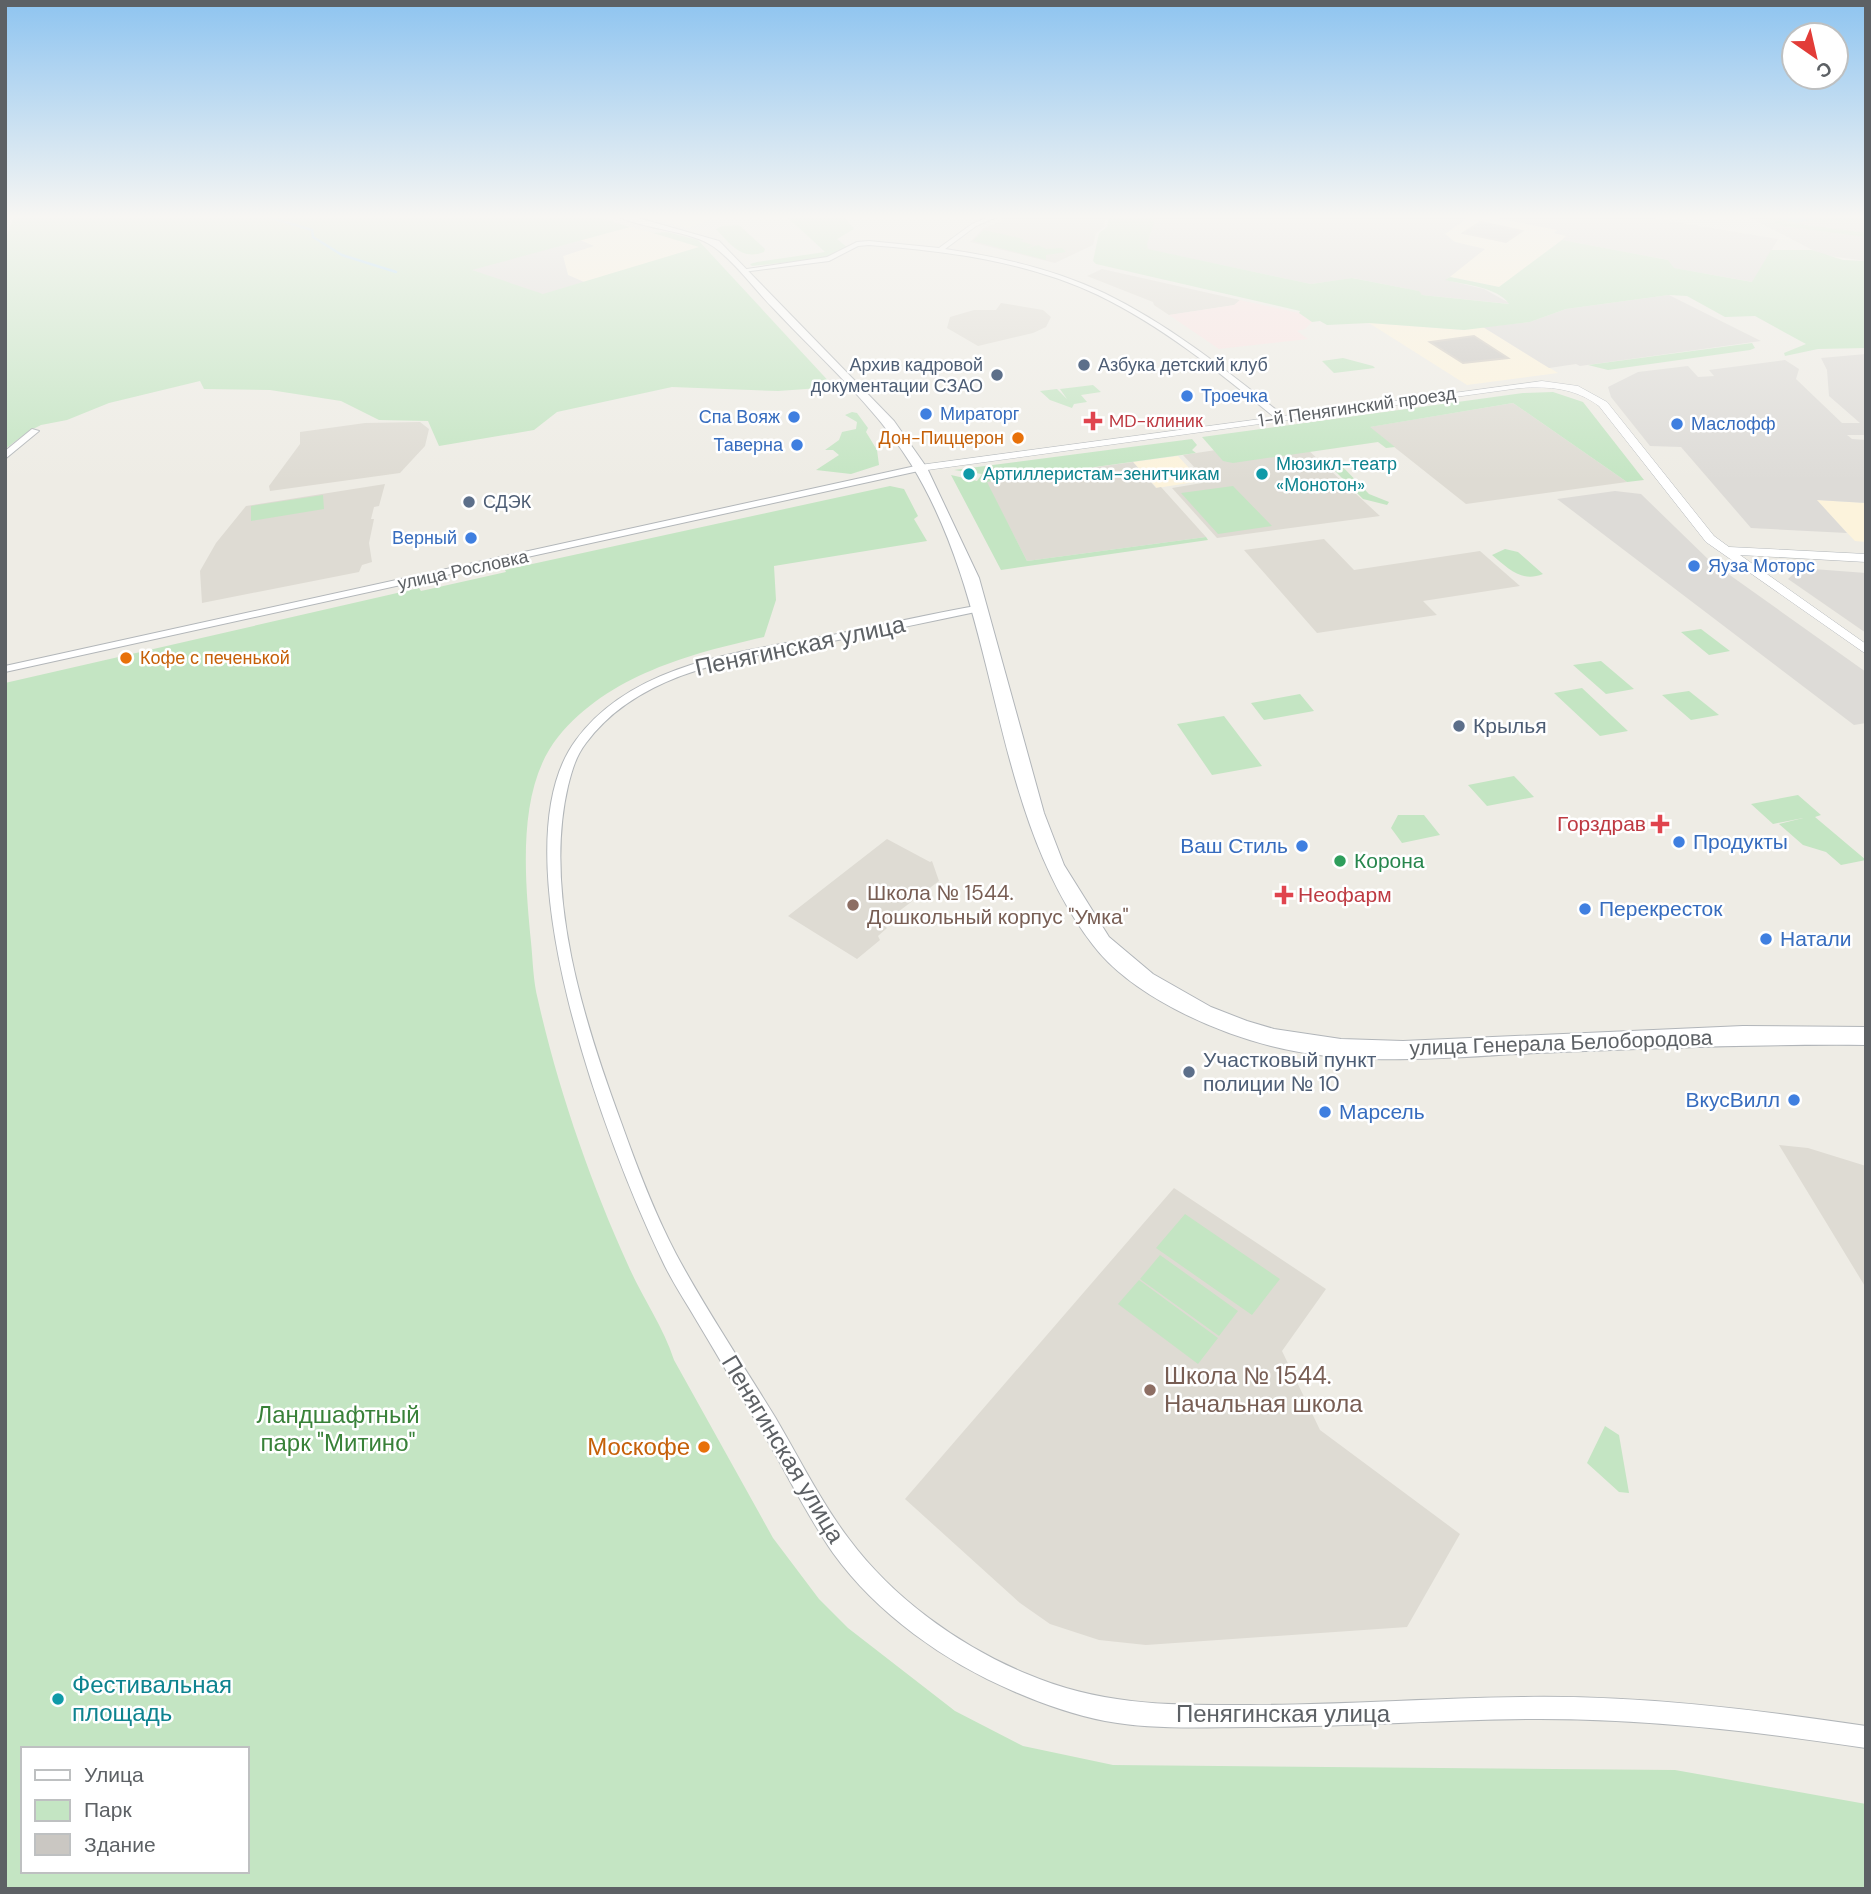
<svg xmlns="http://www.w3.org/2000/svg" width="1871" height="1894" font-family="'DM Sans',sans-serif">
  <rect width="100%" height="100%" fill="#eeece5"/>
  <path fill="#fcf3dc" d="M641,216h62l4,5 -19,7z
    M1470,216h29l-2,2 61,12 9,6 -68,51 -52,-11 37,-27 -29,-7 -10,-8z
    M630,227l67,17 3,3 -116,35 -16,-7 -5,-19 30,-10 -13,-6z
    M1369,323l95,7 19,-3 75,46 -91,12z
    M1178,456l23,25 -44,7 -24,-26z
    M1816,500l50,3v39l-11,-1z"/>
  <path fill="#dddbd7" d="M1142,216h328l-25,18 10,8 30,7 -39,31 38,9 27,15 -89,-9 -4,-4 -65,-13 -42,6 -179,-38z
    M1499,216l152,2 127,21 -25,43 -80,-14 -5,-8 -106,-20 4,-4 -12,-3 3,-3 -60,-12z
    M1747,216h119v45l-44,-6z
    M580,240l14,6 -31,10 5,19 16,7 -41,13 -73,-25z
    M1669,295l92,46 -181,25 -4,-2 -27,4 -66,-41 47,-5 36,-13z
    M1866,354v81h-19l5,4 14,1v63l-49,-3 30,33 -96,-5 -70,-81 -31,-1 -39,-49 -3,-10 30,-15 50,-6 10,11 16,-1 -5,-6 76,-10 14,9 -3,10 46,44h18l-31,-27 -2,-26 -6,-12z
    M1615,491l26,3 69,67 156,111v51l-12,2 -297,-226z
    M1800,568l66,5v60l-78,-54z"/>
  <path fill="#dedbd3" d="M1006,216h100l-2,11 -8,6 -3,12 -38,18 -85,-21 14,-14 20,-8 -4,-2z
    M1102,269l138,31 -5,5 -66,10 -15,-10 -1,-3 -66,-26z
    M1001,303l42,7 8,7 -5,10 -13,6 -55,13 -31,-18 3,-11 24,-7h22z
    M1513,403l114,79 -161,22 -97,-77z
    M420,422l9,7 -4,17 -25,27 -130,18 -1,-5 31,-42v-12l65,-9z
    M1295,438l85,78 -163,22 -45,-50 36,-6 -25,-27z
    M1133,462l23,26 5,-1 45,50 -179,24 -41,-79z
    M385,484l-6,22 -5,1 -3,12h3l-5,24 3,19 -10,3 -3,7 -157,31 -2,-32 16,-28 30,-37z
    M1324,539l30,31 126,-19 40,35 -97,15 14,14 -120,18 -73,-83z
    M887,839l43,23 2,-1 7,20 -57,43 5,4 -9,8 2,4 -23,19 -69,-43z
    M1779,1145l29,3 58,18v122z
    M1174,1188l152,101 -44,62 38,79 140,104 -53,93 -261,18 -47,-5 -49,-16 -30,-21 -115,-104z"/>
  <path fill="#fae3e2" d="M1240,300l59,13 13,9 -7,7 -8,2 11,8 -89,10 -50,-34 65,-10z"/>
  <path fill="#c4e5c3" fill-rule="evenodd" d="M14,216h581l35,11 -158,43 71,24 156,-47 -46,-14 14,-1 31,8 136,147 -56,4 -106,-4 -115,25 -23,18 -95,16 -11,-25 -49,-1 -38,-19 -71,-11 -66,-1 -4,-8 -91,22 -42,17 -26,5 -12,6 -24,18v-208z
    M786,216h57l11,13 -17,10 10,8 -22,11 -73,8 -2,-2 7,-2 68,-10z
    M1109,216h47l-9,28 1,5 163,35 41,-6 67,13 3,4 87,9c-11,-17 -44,-19 -64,-24l5,-3 49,10 63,-47 106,20 6,8 78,14 19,-32h41l31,10 23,1v87l-48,1 -33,7 -1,-3 22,-9 -51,-28 -30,1 -38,-21 -18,-1 -103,14 -36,13 -66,8 -95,-7 -42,2 -7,-4 -8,1 -13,-9 1,-2 -204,-47 -3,-3 6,-28 8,-6z
    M1757,216h109v5l-84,1 78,10 6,1v4l-83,-11 -9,-4 5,-1z
    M739,225l26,24 -1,3c-22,9 -34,-8 -48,-23l6,-3z
    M984,230l40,9 -4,2 13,4 -8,4 13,-4 8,4 16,-1 4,4 -20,3v5l-73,-19z
    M1752,343l3,5 -5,2 -142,20 -20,-5z
    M1343,358l30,8 2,2 -41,5 -12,-12z
    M1093,385l8,7 -20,3 6,7 -13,2 -2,4 -22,-8 -10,-9 17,-2 10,10 -7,-10z
    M1553,392l30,10 61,78 -17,2 -114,-79 -143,24 25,20 -9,1 -8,-6 -145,21 -10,-2 -21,-24 321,-44z
    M852,412l5,1 11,15 -2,4 11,18 2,15 -28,9 -35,-4 23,-15 -6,-5h-8l14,-10 3,-8 14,-3 1,-7 -12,-7z
    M1192,439l5,6 -5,5 4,3 -209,29 40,79 179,-24 2,3 -207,30 -50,-95 26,6 5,-7 -28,-4z
    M1337,461l32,33 20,8 -2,3 -24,-6 -36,-36z
    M890,486l14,3 14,27 -4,3 13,22 -153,25 2,34 -12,37c-75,17 -155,38 -206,100 -42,52 -33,143 -27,205 2,19 2,39 7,58 20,89 52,181 90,265 14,32 35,61 46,95l99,178 46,61 29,29 107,83 68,35 90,19 562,5 191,34v85h-1861v-1206l414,-95 2,3 85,-19 -1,-2zM23,1749h224v122h-224z
    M1233,486l39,40 -54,8 -37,-41z
    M323,495l1,14 -73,12v-15z
    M1505,549l13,3 25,22c-22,9 -35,-6 -51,-19z
    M1701,629l29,22 -21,4 -28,-23z
    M1601,661l33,28 -28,5 -33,-29z
    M1582,688l46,43 -28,5 -46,-43z
    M1689,691l30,24 -28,5 -29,-25z
    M1300,694l14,17 -50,9 -13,-17z
    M1224,716l38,50 -50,9 -35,-51z
    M1514,776l20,21 -47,9 -19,-21z
    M1798,795l23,20 -6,2 51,43 -25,5 -15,-13 -23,-7 -24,-21 24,-6 -30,6 -22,-20z
    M1398,815h26l16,20 -38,8 -11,-15z
    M1185,1214l95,65 -28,36 -96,-67z
    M1160,1255l78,56 -19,25 -79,-57z
    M1139,1280l79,58 -20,26 -80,-60z
    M1605,1426l14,9 10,58 -10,-1 -32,-29z"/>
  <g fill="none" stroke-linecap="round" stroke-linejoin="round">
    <path stroke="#a8dcfb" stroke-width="2.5" d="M265,216l47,14 1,7 29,18 54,17"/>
    <path fill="#a8dcfb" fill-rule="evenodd" d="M1772,216h55l-30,7z"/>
  </g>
  <path fill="#cac7c2" stroke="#d3cdc4" stroke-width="2" d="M1480,222l24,5 18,4 -16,11 -43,-9z
    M1474,336l34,22 -45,5 -33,-21z"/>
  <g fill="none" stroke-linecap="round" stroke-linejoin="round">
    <defs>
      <path id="minor" d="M991,216h8l-23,10 -31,23c55,8 109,20 159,44 66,32 123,78 180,123v4h-6c-57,-46 -114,-93 -180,-125 -72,-34 -151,-44 -229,-50l-11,1 -29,15 -86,11 -3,-2 87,-13 30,-15 12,-1 70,7 33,-24z
        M32,429l7,2 -34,28v-8z
        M920,465l4,3 -1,2 -918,202v-6z
        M981,605l4,1v4c-51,11 -101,21 -152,31 -86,17 -190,26 -247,102 -10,13 -14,27 -18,43 -25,107 16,236 53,336 16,45 33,90 55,132 30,56 66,109 99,163 23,39 47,87 74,122 44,59 110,107 178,135 75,32 142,31 222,31 91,0 182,-7 273,-8 115,-2 230,12 344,29v22c-112,-17 -225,-30 -338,-29 -92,1 -185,8 -278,8 -48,0 -97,3 -145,-6 -31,-6 -62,-17 -92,-30 -68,-29 -136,-77 -180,-138 -25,-36 -45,-77 -67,-115 -23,-38 -45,-77 -68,-115 -12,-21 -26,-41 -36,-63 -54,-112 -168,-410 -86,-520 57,-77 164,-88 251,-104 51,-10 102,-22 154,-31z"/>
      <path id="tertiary" d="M1542,381l36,5 29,16 107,134 15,11 137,7v8l-126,-7 126,89v10l-160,-112 -107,-136c-24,-18 -50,-20 -79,-18l-600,83 -5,-3 5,-3z"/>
      <path id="secondary" d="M617,216h14l88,25 175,180 33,47 52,110 65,235 20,52 45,72 44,37 58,33 36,14 27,8 67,10 62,2 340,-15 123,1v18c-110,-1 -219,3 -328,8 -88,4 -180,15 -267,-7 -59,-15 -140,-51 -178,-101 -106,-138 -90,-332 -182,-481 -36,-58 -90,-105 -137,-155 -19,-19 -38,-46 -60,-62 -21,-16 -72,-18 -97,-31z"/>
    </defs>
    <use href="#minor" stroke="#b2b6b9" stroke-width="2"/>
    <use href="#tertiary" stroke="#b2b6b9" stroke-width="1"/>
    <use href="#secondary" stroke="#b1b5b9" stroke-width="2"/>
    <use href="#minor" fill="#fff" fill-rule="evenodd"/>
    <use href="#tertiary" fill="#fff" fill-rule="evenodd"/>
    <use href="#secondary" fill="#fff" fill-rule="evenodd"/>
    <path stroke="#b3b4b5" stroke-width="2.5" stroke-dasharray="1 4.5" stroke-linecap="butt" d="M5,227l4,-11"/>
  </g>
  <linearGradient id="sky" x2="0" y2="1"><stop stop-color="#8ec4f0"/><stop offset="0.45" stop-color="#f7f6f3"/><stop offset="1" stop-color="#f7f6f3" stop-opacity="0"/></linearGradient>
  <rect width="1871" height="481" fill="url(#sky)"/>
  <g fill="#5c6f8a" stroke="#fff" stroke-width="2.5">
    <circle cx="1084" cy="365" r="7"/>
    <circle cx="997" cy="375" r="7"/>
    <circle cx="469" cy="502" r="7"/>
    <circle cx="1459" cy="726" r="7"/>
    <circle cx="1189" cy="1072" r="7"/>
  </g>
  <g fill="#3f7fe0" stroke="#fff" stroke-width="2.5">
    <circle cx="1187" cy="396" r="7"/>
    <circle cx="926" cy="414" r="7"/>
    <circle cx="794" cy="417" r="7"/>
    <circle cx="1677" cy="424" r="7"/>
    <circle cx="797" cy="445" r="7"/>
    <circle cx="471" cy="538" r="7"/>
    <circle cx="1694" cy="566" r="7"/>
    <circle cx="1679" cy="842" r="7"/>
    <circle cx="1302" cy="846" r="7"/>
    <circle cx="1585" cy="909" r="7"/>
    <circle cx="1766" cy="939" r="7"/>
    <circle cx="1794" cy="1100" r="7"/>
    <circle cx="1325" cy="1112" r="7"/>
  </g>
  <g fill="#e0444e" stroke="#fff" stroke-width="2.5">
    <path d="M1089.5 410.5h7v7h7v7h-7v7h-7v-7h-7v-7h7z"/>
    <path d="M1656.5 813.5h7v7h7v7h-7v7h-7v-7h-7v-7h7z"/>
    <path d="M1280.5 884.5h7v7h7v7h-7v7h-7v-7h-7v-7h7z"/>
  </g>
  <g fill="#e8710a" stroke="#fff" stroke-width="2.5">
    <circle cx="1018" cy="438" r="7"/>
    <circle cx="126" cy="658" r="7"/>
    <circle cx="704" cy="1447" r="7"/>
  </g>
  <g fill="#0f9aa8" stroke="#fff" stroke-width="2.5">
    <circle cx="969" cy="474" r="7"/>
    <circle cx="1262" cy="474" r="7"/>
    <circle cx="58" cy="1699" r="7"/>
  </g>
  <circle fill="#2e9e5b" stroke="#fff" stroke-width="2.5" cx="1340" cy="861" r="7"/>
  <g fill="#8d6e63" stroke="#fff" stroke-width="2.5">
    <circle cx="853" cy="905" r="7"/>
    <circle cx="1150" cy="1390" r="7"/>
  </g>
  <g text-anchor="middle" stroke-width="5" stroke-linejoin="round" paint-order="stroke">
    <g font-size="18" fill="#4e5e75" stroke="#fff" text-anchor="start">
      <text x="983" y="371" text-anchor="end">Архив кадровой<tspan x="983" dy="21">документации СЗАО</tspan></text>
      <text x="1098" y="371">Азбука детский клуб</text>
      <text x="483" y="508">СДЭК</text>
    </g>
    <g font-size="18" fill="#366cbe" stroke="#fff" text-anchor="start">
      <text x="1201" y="402">Троечка</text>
      <text x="940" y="420">Мираторг</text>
      <text x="780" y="423" text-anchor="end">Спа Вояж</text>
      <text x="1691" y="430">Маслофф</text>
      <text x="783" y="451" text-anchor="end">Таверна</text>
      <text x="457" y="544" text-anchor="end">Верный</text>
      <text x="1708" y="572">Яуза Моторс</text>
    </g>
    <g font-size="18" fill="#5d6165" stroke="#fff">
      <text transform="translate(1357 407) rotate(-8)" y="6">1-й Пенягинский проезд</text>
      <text transform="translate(463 570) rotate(-12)" y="6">улица Рословка</text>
    </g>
    <g font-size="18" fill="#be3a42" stroke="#fff" text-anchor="start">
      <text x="1109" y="427">MD-клиник</text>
    </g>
    <g font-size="18" fill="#c56008" stroke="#fff" text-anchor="end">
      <text x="1004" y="444">Дон-Пиццерон</text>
      <text x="140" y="664" text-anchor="start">Кофе с печенькой</text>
    </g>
    <g font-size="18" fill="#0d838f" stroke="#fff" text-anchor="start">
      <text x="1276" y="470">Мюзикл-театр<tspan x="1276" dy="21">«Монотон»</tspan></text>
      <text x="983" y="480">Артиллеристам-зенитчикам</text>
    </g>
    <g font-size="21" fill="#4e5e75" stroke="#fff" text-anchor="start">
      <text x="1473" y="733">Крылья</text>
      <text x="1203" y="1067">Участковый пункт<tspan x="1203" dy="24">полиции № 10</tspan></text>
    </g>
    <g font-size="21" fill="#be3a42" stroke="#fff" text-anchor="end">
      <text x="1646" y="831">Горздрав</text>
      <text x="1298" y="902" text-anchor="start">Неофарм</text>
    </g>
    <g font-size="21" fill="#366cbe" stroke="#fff" text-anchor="start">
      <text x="1693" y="849">Продукты</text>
      <text x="1288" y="853" text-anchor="end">Ваш Стиль</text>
      <text x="1599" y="916">Перекресток</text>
      <text x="1780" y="946">Натали</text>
      <text x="1780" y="1107" text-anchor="end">ВкусВилл</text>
      <text x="1339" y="1119">Марсель</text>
    </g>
    <g font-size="21" fill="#27864d" stroke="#fff" text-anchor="start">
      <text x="1354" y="868">Корона</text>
    </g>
    <g font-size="21" fill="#785e54" stroke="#fff" text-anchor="start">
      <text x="867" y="900">Школа № 1544.<tspan x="867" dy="24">Дошкольный корпус "Умка"</tspan></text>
    </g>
    <g font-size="21" fill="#5d6165" stroke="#fff">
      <text transform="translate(1561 1043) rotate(-2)" y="7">улица Генерала Белобородова</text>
    </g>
    <g font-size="24" fill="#5d6165" stroke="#fff">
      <text transform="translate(800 646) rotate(-12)" y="8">Пенягинская улица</text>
      <text transform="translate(783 1449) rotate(59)" y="8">Пенягинская улица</text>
      <text x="1283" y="1722">Пенягинская улица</text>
    </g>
    <g font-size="24" fill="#785e54" stroke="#fff" text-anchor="start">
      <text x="1164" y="1384">Школа № 1544.<tspan x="1164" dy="28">Начальная школа</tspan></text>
    </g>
    <g font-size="24" fill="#388138" stroke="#fff">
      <text x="338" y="1423">Ландшафтный<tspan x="338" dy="28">парк "Митино"</tspan></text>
    </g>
    <g font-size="24" fill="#c56008" stroke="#fff" text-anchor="end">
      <text x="690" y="1455">Москофе</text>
    </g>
    <g font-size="24" fill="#0d838f" stroke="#fff" text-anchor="start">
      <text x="72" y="1693">Фестивальная<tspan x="72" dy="28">площадь</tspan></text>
    </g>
  </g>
  <rect width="1871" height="1894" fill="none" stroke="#5d6165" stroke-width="14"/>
  <rect x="21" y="1747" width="228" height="126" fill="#ffffff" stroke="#bec0c1" stroke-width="2"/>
  <rect x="35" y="1770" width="35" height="10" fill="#ffffff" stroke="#bec0c1" stroke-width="2"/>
  <text x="84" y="1782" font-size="21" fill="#5d6165">Улица</text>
  <rect x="35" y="1800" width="35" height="21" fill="#c4e5c3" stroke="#bec0c1" stroke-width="2"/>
  <text x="84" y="1817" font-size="21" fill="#5d6165">Парк</text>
  <rect x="35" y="1834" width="35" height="21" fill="#cac7c2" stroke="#bec0c1" stroke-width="2"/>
  <text x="84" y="1852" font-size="21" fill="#5d6165">Здание</text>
  <g transform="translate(1815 56) rotate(146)"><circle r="33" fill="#ffffff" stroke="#bec0c1" stroke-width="2"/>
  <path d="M0-5L12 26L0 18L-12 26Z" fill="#e23c38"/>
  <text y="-10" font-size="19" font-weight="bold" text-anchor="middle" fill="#5d6165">С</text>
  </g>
</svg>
